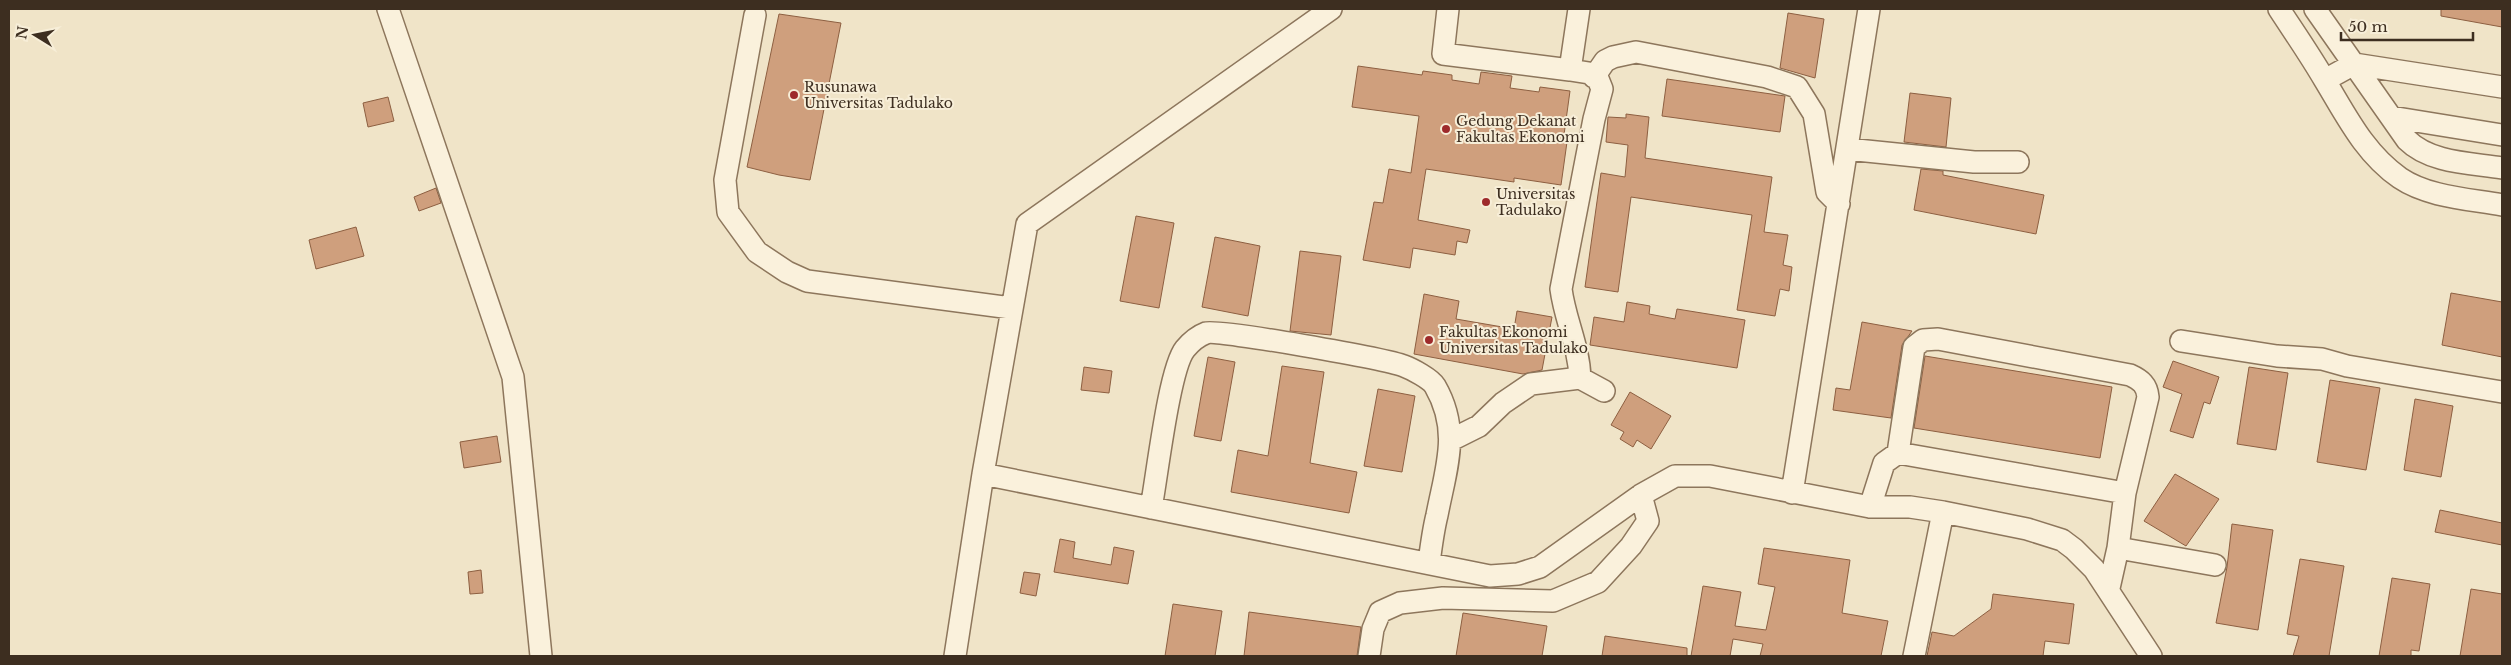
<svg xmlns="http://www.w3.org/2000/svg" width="2511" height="665" font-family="'Libre Baskerville',serif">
  <rect width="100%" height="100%" fill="#f0e4c8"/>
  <path fill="#cf9f7d" stroke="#8d5f41" d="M2441,9h61v18l-61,-11z
    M1788,13l36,6 -9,59 -35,-10z
    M779,14l62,9 -31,157 -31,-5 -32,-8z
    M1358,66l64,9 1,-4 29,4v5l27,4 2,-12 31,4 -2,12 29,4 1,-5 30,4 -7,51h4l-6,43 -47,-7v4l-88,-13 -8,51 52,10 -3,13 -10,-2 -2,14 -42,-7 -3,20 -47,-8 11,-58 9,1 6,-34 22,4 8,-57 -67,-9z
    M1667,79l118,17 -5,36 -118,-16z
    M1910,93l41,5 -5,49 -42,-5z
    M388,97l6,24 -26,6 -5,-24z
    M1626,114l23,3 -4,41 127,19 -8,55 24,3 -5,30 9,2 -3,24 -9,-2 -5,27 -38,-6 15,-95 -121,-18 -13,95 -33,-5 16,-114 24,4 3,-32 -22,-3 2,-25 18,1z
    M1921,169l22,2v4l101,20 -8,39 -122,-24z
    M436,188l5,15 -22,8 -5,-14z
    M1136,216l38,7 -15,85 -39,-7z
    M356,227l8,29 -48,13 -7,-29z
    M1215,237l45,9 -12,70 -46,-9z
    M1300,251l41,5 -10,79 -41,-4z
    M2451,293l51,9v55l-60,-12z
    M1424,294l35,7 -3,18 58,10 3,-18 35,6 -10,53 -19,4 -109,-20z
    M1627,302l23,4 -1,8 26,5 2,-10 68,11 -8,48 -147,-23 4,-28 30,5z
    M1862,322l50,9 -10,14 -11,73 -58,-8 3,-22 14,2z
    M1925,356l187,31 -12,71 -186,-30z
    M1208,357l27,5 -14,79 -27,-5z
    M2173,361l46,16 -9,27 -6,-2 -11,36 -23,-7 12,-37 -19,-7z
    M1282,366l42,6 -14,91 47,9 -8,41 -118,-21 7,-42 30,6z
    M1084,367l28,4 -3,22 -28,-3z
    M2249,367l39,6 -12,77 -39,-6z
    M2330,380l50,8 -14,82 -49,-8z
    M1378,389l37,7 -13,76 -38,-6z
    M1630,392l41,24 -20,33 -14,-9 -4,7 -13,-8 4,-7 -13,-7z
    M2415,399l38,7 -12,71 -37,-7z
    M497,436l4,26 -37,6 -4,-26z
    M2175,474l44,25 -33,47 -42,-25z
    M2440,510l62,13v22l-67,-13z
    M2232,524l41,6 -15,100 -42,-7 11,-56z
    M1060,539l15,3 -2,16 38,7 3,-18 20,4 -6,33 -74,-12z
    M1764,548l86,12 -8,53 46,8 -7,35h-121l3,-12 -30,-5 -3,17h-39l12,-70 38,6 -6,34 31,4 9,-43 -17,-3z
    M2300,559l44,7 -15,90h-36l6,-20 -12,-2z
    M481,570l2,23 -13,1 -2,-22z
    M1024,572l16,2 -4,22 -16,-3z
    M2392,578l38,6 -11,67 -8,-1v6h-32z
    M2471,589l31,5v62h-42z
    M1993,594l81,10 -5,40 -24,-3 -2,15h-116l5,-24 22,4 37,-27z
    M1173,604l49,7 -7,45h-50z
    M1249,612l112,15 -4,29h-113z
    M1463,613l84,13 -5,30h-86z
    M1605,636l82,12v8h-85z"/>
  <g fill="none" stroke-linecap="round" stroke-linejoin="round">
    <defs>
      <path id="minor" d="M388,9l125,368 28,279
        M1448,9l-5,45 127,16 9,-61
        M2279,9c15,23 31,46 45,70 22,36 40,74 76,99 28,19 69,21 102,27
        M2315,9l92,131c23,23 64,23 95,28
        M755,15l-30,165 3,32 29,40 30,20 20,9 204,27
        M1570,70l19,3 9,6 4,10 -8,30 -33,170c4,31 18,57 19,89
        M1594,77l11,-16 8,-4 23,-5 131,25 30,10 17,27 13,78 12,12
        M2325,80l29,-16 148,23
        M2391,117l111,18
        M1847,149l127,13h44
        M2181,341l96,15 45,3 25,7 155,26
        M1451,440l28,-14 24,-23 28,-19 49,-6 24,13
        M1898,453l16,-106 9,-7 15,-1 192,36c11,5 17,10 18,22l-23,96
        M983,474l507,102 28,-2 22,-7 101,-72 34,-19h35l160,31h40l33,5 84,17 35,11 12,9 20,20 57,87
        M1792,493l77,-484
        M1870,507l14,-44 14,-10 227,40 -7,55 -9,40
        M1151,508c6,-31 18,-139 34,-159 5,-6 13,-13 21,-16 12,-4 180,26 198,33 8,3 27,13 31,20 26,45 11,82 2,129 -4,16 -6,32 -8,48
        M2118,548l97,17
        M955,656l28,-182 44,-250 304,-215
        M1369,656l4,-27 7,-17 20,-9 43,-5 110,3 45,-19 33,-36 17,-25 -7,-26
        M1914,656l29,-144"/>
    </defs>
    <use href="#minor" stroke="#8d765c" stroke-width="24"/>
    <use href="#minor" stroke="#faf1dc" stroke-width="21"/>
  </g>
  <g fill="#9e2a2b" stroke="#f7eed8" stroke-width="2">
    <circle cx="794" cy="95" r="5"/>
    <circle cx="1446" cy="129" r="5"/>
    <circle cx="1486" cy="202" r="5"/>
    <circle cx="1429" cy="340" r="5"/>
  </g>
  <g text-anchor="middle" stroke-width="4" stroke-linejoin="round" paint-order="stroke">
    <g font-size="14" fill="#3d2e20" stroke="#f7eed8" text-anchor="start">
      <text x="804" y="92">Rusunawa<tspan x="804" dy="16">Universitas Tadulako</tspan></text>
      <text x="1456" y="126">Gedung Dekanat<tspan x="1456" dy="16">Fakultas Ekonomi</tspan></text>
      <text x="1496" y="199">Universitas<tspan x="1496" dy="16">Tadulako</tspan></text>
      <text x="1439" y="337">Fakultas Ekonomi<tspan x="1439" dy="16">Universitas Tadulako</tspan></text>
    </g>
  </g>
  <rect width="2511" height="665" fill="none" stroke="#3d2e20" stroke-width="20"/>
  <g transform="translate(35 35) rotate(280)" stroke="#f7eed8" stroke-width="4" paint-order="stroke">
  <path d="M0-4L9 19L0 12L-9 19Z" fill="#3d2e20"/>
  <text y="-8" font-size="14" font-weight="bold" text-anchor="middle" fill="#3d2e20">N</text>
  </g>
  <path d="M2341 32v8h132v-8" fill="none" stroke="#3d2e20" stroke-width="2.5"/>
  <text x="2348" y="32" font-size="15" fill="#3d2e20" stroke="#f7eed8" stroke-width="4" paint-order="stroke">50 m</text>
</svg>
